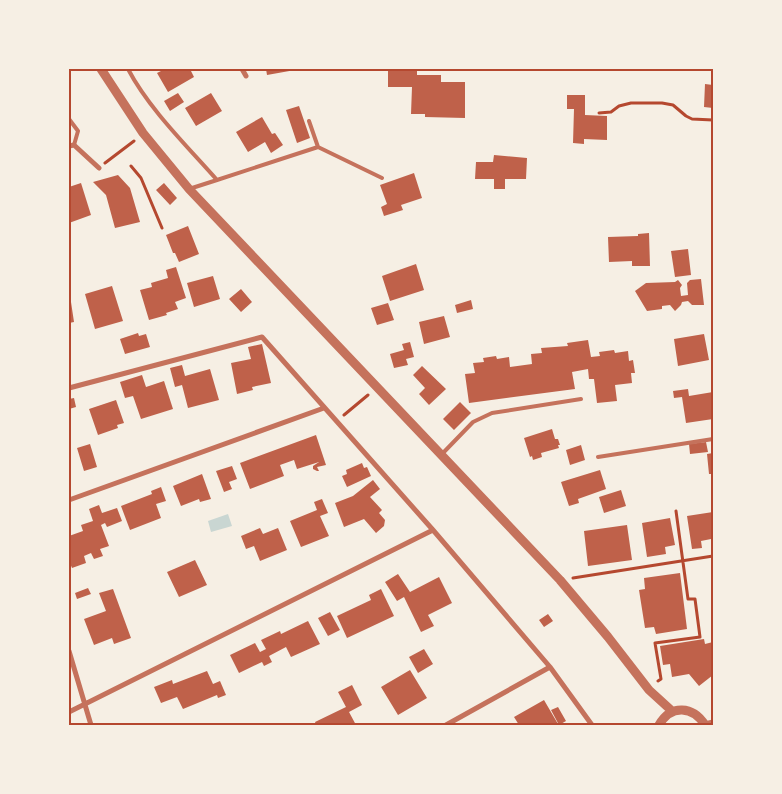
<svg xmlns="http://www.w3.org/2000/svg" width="782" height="794" font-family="'PT Sans Narrow',sans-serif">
  <rect width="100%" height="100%" fill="#f6efe4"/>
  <path fill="#c9d6d2" d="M228,514l4,12 -21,6 -3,-11z"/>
  <path fill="#bf614a" d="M165,69h25l4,8 -26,15 -11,-19z
    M266,69h28l1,1 -28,5z
    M388,69h29v6h24v7h24v36l-40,-1v-3h-14l1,-27h-24z
    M705,84l8,1v23l-9,-1z
    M178,93l6,9 -14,9 -6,-10z
    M211,93l11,18 -26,15 -11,-18z
    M567,95h18v20l22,1v24l-23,-1v5l-11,-1 1,-34h-7z
    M299,106l11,32 -13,5 -11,-33z
    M262,117l10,17 3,-1 8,12 -12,8 -6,-11 -17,10 -12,-20z
    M494,155l33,3 -1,21h-21v10h-11v-10h-19l1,-17h17z
    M414,173l8,25 -21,7 2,5 -19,6 -3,-9 6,-3 -7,-19z
    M118,175l12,13 10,34 -25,6 -9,-33 -13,-13z
    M81,183l10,32 -22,8v-36z
    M164,183l13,15 -7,7 -14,-15z
    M188,226l11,28 -20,8 -4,-9h-2l-7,-18z
    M649,233l1,33h-18v-5l-23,1 -1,-25 30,-1v-2z
    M688,249l3,26 -16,2 -4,-26z
    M416,264l8,26 -34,11 -8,-25z
    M176,267l10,31 -11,4 3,7 -12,4 1,2 -18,5 -9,-30 12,-3 -1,-4 17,-5 -2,-8z
    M213,276l7,23 -26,8 -7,-24z
    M701,279l3,26h-12l-4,-4 -6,1 -1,3 -6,6 -5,-6 -8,1v3l-15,2 -12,-20 11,-8 29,-1 3,-2 4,5 -2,3 1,8 7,-1 -1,-12 3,-3z
    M112,286l11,35 -28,8 -10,-35z
    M241,289l11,13 -11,10 -12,-13z
    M471,300l2,9 -16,4 -2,-8z
    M71,302l3,20 -5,1v-20z
    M388,303l6,17 -17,5 -6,-17z
    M444,316l6,21 -26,7 -5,-22z
    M138,333l1,3 7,-2 4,13 -25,7 -5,-15z
    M704,334l5,26 -31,6 -4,-27z
    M588,340l3,17 9,-1 -1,-4 15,-2 1,3 13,-2 1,10 4,-1 2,13h-4l1,10 -17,2 2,16 -20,2 -3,-24h-5l-1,-10 -16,3 3,17 -106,14 -4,-29 10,-1 -2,-10 11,-1 -1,-4 13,-2 1,3 12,-2 1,10 22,-3 -1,-10 11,-1 -1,-5 27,-2 -1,-3z
    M410,342l4,15 -8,2 2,6 -14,3 -4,-14 14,-4 -2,-6z
    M262,344l9,39 -19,4 1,3 -16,4 -6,-31 20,-4 -3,-12z
    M182,365l3,11 25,-7 9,31 -31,8 -6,-23 -7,2 -5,-19z
    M422,366l24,23 -17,16 -10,-11 6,-6 -12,-13z
    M142,375l4,12 18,-6 9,28 -32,10 -8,-23 -8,2 -5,-16z
    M688,389l1,7 24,-4v27l-27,4 -4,-26 -8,1 -1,-7z
    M74,398l2,9 -7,2v-10z
    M116,400l8,23 -7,2 1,3 -20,7 -9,-26z
    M460,402l11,11 -17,17 -11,-11z
    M552,429l3,10h3l2,6h-2l1,3 -18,5 1,4 -9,3 -1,-4 -2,1 -6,-19z
    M316,435l10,30 -9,2 2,4h-2l-4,-2v-3l6,-4 -22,7 -3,-9 -14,5 4,11 -34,13 -10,-26z
    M706,442l2,10 -18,2 -1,-10z
    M90,444l7,23 -13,4 -7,-23z
    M581,445l4,15 -15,5 -4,-15z
    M713,453v21h-4l-2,-20z
    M362,463l2,5 3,-1 4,9 -24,11 -5,-11 5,-2 -1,-4z
    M232,466l5,13 -8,3 3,7 -8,3 -8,-21z
    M600,470l6,19 -28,10 1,4 -10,3 -8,-24z
    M202,474l9,25 -11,3 -1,-3 -18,7 -8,-20z
    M373,480l7,9 -10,8 12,13 -3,3 6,7 -1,6 -8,7 -12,-14 -20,8 -9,-24 18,-7z
    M161,487l5,14 -10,3 5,14 -31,12 -9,-24 31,-12 -1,-3z
    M621,490l5,16 -22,7 -5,-16z
    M322,499l6,14 -8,3 9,20 -28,11 -11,-26 27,-11 -3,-8z
    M99,505l3,8 15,-5 5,13 -15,6 -2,-4 -4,2 8,21 -9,3 3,7 -9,3 -3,-6 -7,3 2,7 -14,5 -3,-7v-25l14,-5 -2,-6 12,-4 -4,-12z
    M713,512v32l-2,-5 -10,2 1,7 -10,1 -5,-33z
    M670,518l5,27 -10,2 1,7 -19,3 -5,-34z
    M627,525l5,35 -44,6 -4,-35z
    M260,528l3,6 15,-6 9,22 -27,11 -6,-15 -8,3 -5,-13z
    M195,560l12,25 -28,12 -12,-25z
    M680,573l7,56 -31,5 -2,-7 -9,1 -6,-38 6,-1 -1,-11z
    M398,574l12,18 29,-15 13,26 -24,12 6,11 -13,6 -17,-35 -7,4 -12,-19z
    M88,588l3,6 -14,5 -2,-6z
    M113,589l18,49 -17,6 -2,-6 -18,7 -10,-26 22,-8 -7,-18z
    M381,589l13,27 -47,22 -10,-22 34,-16 -2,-5z
    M330,612l10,18 -12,6 -10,-18z
    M548,614l5,7 -9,6 -5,-7z
    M308,621l12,23 -29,13 -5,-10 -17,9 3,6 -8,4 -2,-4 -23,11 -9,-18 25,-12 5,9 6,-3 -5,-9 19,-9 1,3z
    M704,639l1,5 8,-2v33l-14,11 -10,-12 -17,3 -2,-13 -7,1 -3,-19z
    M424,649l9,15 -15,9 -9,-16z
    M410,670l17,28 -29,17 -17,-28z
    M207,671l6,13 7,-3 6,14 -8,3 -1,-3 -34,14 -6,-12 -16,6 -7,-16 18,-7 1,4z
    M352,685l10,20 -13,7 7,13h-40l-1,-3 31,-15 -8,-15z
    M544,700l14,24 -39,1 -5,-8z
    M558,707l8,14 -7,4 -8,-15z"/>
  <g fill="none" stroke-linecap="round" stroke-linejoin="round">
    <path stroke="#b5482f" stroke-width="3" d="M599,113l12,-1 8,-6 12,-3h31l11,2 13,11 6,3 21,1
      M105,163l29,-22
      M131,166l10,12 21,50
      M344,415l24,-20
      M573,578l140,-22
      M658,681l3,-2 -6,-36 45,-6 -5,-38h-7l-12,-88"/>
    <path stroke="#c5725c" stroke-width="4" d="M128,69c21,40 59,77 89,111l-28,9
      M69,119l9,12 -4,14
      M318,147l64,31
      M217,180l101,-33 -9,-26
      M442,454l31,-32 19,-9 89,-14
      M598,457l115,-18"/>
    <path stroke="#c5725c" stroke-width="5" d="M242,69l4,7
      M69,146l5,-1 25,23
      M69,388l193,-51 171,193 117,137 42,58
      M69,500l255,-92
      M69,651l22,74
      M69,712l364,-182
      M705,724l8,-2
      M446,725l104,-58"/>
    <path stroke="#c5725c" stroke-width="9" d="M101,69l42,64 46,56 371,391 48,57 41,53 23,21
      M659,725c12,-21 34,-19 46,0"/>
  </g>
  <rect width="782" height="794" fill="none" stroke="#f6efe4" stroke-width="140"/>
  <rect x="70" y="70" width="642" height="654" fill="none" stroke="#b5482f" stroke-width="2"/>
</svg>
